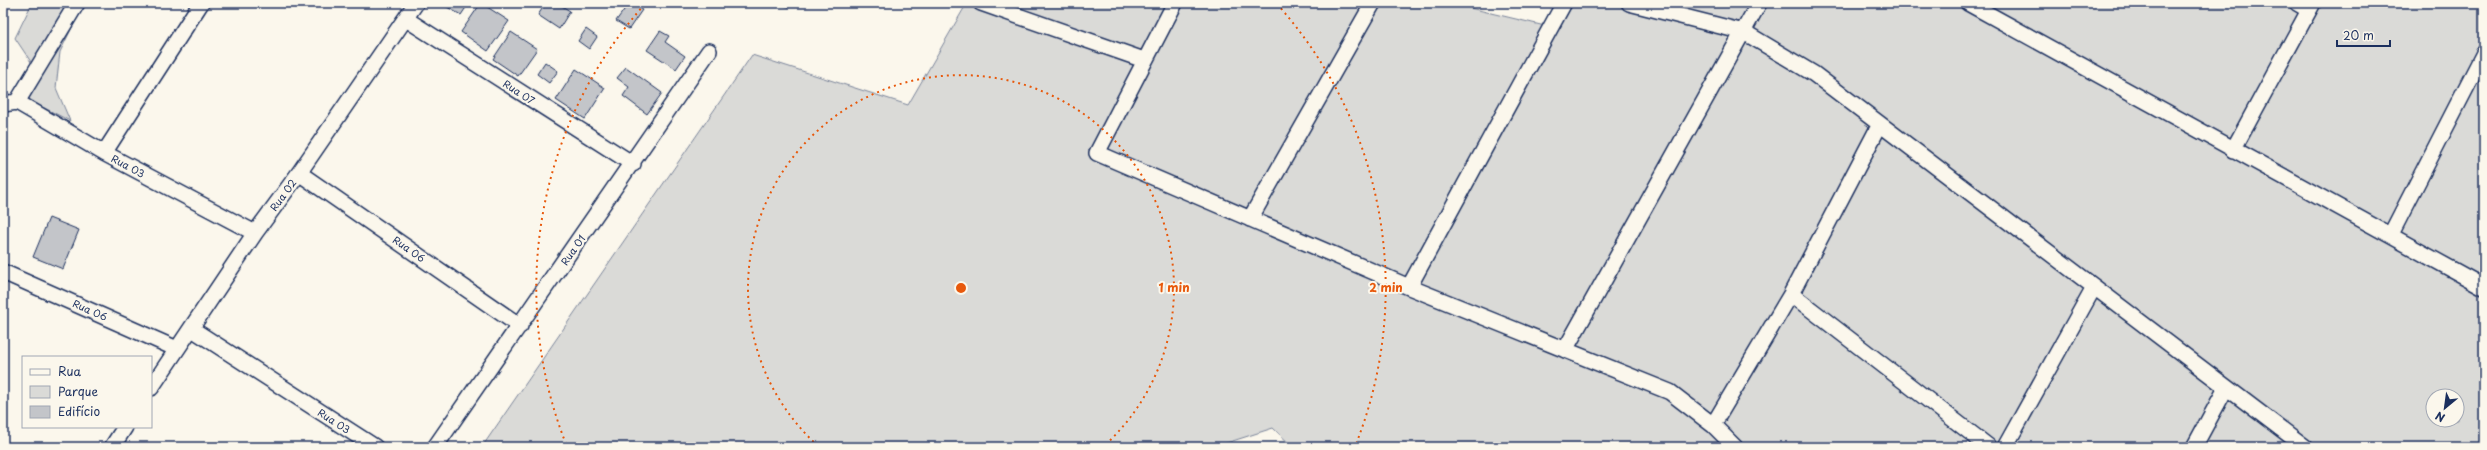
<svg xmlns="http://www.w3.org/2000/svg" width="2487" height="450" font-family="'Playpen Sans',sans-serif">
  <rect width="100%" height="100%" fill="#fbf7ec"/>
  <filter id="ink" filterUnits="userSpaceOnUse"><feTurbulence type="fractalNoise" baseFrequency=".025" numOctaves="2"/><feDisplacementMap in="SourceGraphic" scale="8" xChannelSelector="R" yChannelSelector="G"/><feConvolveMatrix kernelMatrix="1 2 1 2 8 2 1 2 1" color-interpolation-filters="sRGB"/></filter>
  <g filter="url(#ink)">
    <path fill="#dadad7" stroke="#7a849a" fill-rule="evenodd" d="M32,3h52l-24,49 -4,36 14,33 -41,-21 4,-35 -18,-27z
      M967,3h482l96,23 12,-23h927v444h-1191l-20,-19 -59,19h-732l270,-392 156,50zM2433,396h24v24h-24z"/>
    <path fill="#c3c5c9" stroke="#1b2f5e" d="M440,3h29l-8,12z
      M481,3l28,18 -21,30 -27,-19z
      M546,3h11l13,8 -11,18 -21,-14z
      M629,3l13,7 -13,19 -13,-8z
      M776,3h14l-1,4z
      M586,29l11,8 -8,12 -11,-8z
      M660,31l9,5 -4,6 20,14 -9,13 -29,-19z
      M511,32l26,17 -19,27 -25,-17z
      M545,62l13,9 -9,12 -12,-9z
      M626,67l36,26 -15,21 -24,-18 6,-9 -12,-9z
      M576,69l29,19 -20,31 -29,-19z
      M49,218l30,12 -16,39 -30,-12z"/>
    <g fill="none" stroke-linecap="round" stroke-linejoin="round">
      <defs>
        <path id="street" d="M981,3l163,57
          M1175,3l-78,150 312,134 261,105 43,33 22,22
          M1629,3l115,29 70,42 491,373
          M1968,3l516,284
          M2297,3l12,7
          M406,19l227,145
          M17,102l60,-99
          M3,104l14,-2 87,51 151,80
          M2233,150l80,-147
          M104,153l97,-150
          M299,173l221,153
          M1250,219l123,-216
          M2391,234l93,-181
          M3,272l174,77
          M1409,287l155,-284
          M1791,294l198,153
          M192,329l183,118
          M1565,350l194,-347
          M151,388l104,-155 44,-60 117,-170
          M1713,425l78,-131 88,-168
          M112,447l13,-20
          M435,447l274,-396
          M2005,447l89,-160
          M2194,447l32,-59"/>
      </defs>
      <use href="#street" stroke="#1b2f5e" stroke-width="18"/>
      <use href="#street" stroke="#fbf7ec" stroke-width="15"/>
    </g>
  </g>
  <g fill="none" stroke="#e8590c" stroke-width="2" stroke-dasharray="2 4">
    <path d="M818 446A213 213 0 1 1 1104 446"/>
    <path d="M566 444A425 425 0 0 1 645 4M1277 4A425 425 0 0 1 1356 444"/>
  </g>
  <g text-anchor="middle" stroke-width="4" stroke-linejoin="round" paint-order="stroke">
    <g font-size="10" fill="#1b2f5e" stroke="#fbf7ec">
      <text transform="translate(519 92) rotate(33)" y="4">Rua 07</text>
      <text transform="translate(128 166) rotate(28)" y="4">Rua 03</text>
      <text transform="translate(283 195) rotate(-54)" y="4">Rua 02</text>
      <text transform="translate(409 249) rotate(35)" y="4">Rua 06</text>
      <text transform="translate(573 250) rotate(-55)" y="4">Rua 01</text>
      <text transform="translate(90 310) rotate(24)" y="4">Rua 06</text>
      <text transform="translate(334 421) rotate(33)" y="4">Rua 03</text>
    </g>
  </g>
  <circle cx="961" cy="288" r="6" fill="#e8590c" stroke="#fbf7ec" stroke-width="2"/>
  <g font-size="12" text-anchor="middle" font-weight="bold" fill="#e8590c" stroke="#fbf7ec" stroke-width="4" stroke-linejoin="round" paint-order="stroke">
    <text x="1174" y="292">1 min</text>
    <text x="1386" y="292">2 min</text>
  </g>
  <rect width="2487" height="450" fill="none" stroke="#fbf7ec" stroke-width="16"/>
  <rect x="8" y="8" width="2471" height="434" fill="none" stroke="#1b2f5e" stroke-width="1.5" filter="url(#ink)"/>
  <rect x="22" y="356" width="130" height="72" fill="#fbf7ec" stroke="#a1a7b3"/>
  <rect x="30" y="369" width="20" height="6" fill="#fbf7ec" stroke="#a1a7b3"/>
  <text x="58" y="376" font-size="12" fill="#1b2f5e">Rua</text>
  <rect x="30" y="386" width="20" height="12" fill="#dadad7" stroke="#a1a7b3"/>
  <text x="58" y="396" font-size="12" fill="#1b2f5e">Parque</text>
  <rect x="30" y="406" width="20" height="12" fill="#c3c5c9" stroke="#a1a7b3"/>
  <text x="58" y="416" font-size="12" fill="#1b2f5e">Edifício</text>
  <g transform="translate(2445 408) rotate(209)"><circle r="19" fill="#fbf7ec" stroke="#a1a7b3"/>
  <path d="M0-3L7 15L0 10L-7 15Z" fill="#1b2f5e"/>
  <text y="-6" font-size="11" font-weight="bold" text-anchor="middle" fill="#1b2f5e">N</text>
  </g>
  <path d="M2337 40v6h53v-6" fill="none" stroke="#1b2f5e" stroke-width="2"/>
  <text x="2343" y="40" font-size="12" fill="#1b2f5e" stroke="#fbf7ec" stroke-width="3" paint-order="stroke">20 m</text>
</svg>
